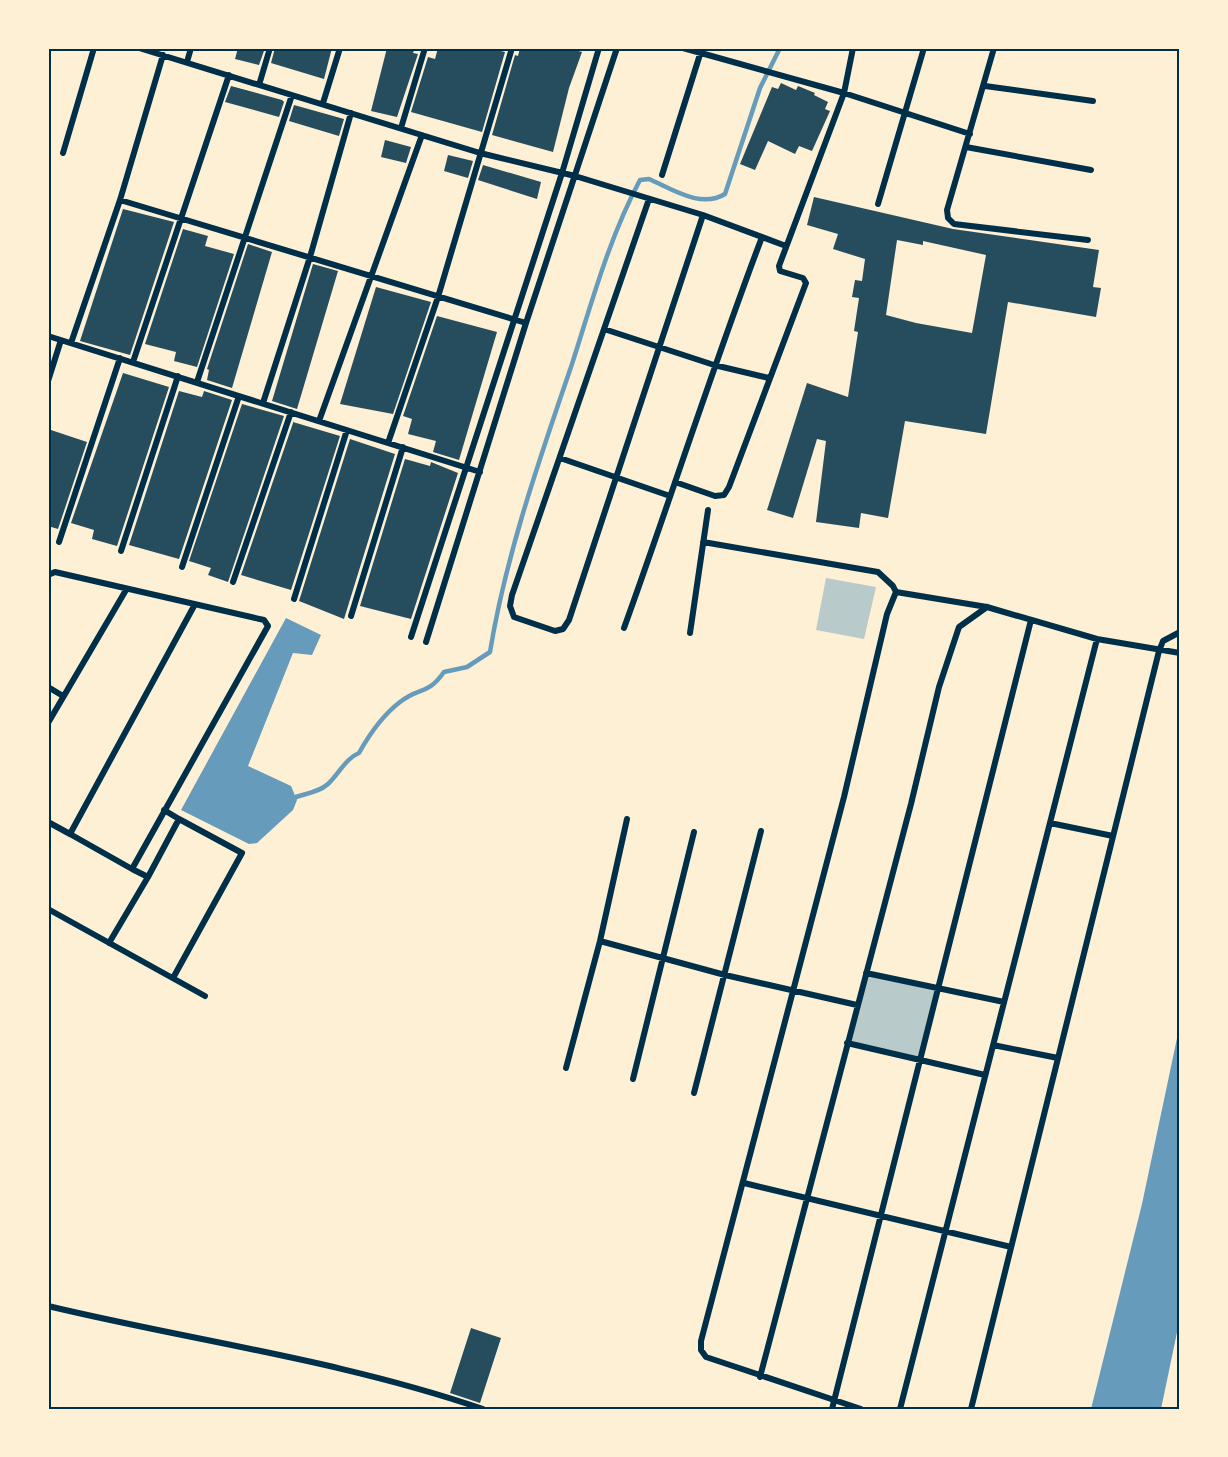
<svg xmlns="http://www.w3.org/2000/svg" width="1228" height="1457" font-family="'Nunito Sans',sans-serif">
  <rect width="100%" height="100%" fill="#fdf0d5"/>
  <path fill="#b9caca" d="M826,578l50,9 -12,52 -48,-9z
    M866,973l72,16 -18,71 -73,-17z"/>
  <path fill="#669bbc" d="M286,618l35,17 -9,20 -19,-2 -45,113 43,20 6,14 -4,10 -36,33 -8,1 -68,-34z
    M1180,1024v294l-19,91h-70l51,-205z"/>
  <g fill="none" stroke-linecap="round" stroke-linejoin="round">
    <path stroke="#669bbc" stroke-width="4.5" d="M296,797c12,-4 23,-5 32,-13 10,-9 18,-26 31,-31 10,-18 24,-38 41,-51 20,-16 27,-6 44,-30l23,-5 23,-15c16,-98 50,-194 82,-288 20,-62 37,-126 68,-184l9,-1c23,10 52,30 76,15l35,-106 20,-40"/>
  </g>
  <path fill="#264d5e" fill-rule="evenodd" d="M238,48h27l-6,17 -24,-6z
    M275,48h57l-8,31 -53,-16z
    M387,48h28l-2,5 5,1 -21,63 -26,-6z
    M438,48h51l16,4 -23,80 -71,-20 17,-55 7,2z
    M520,48h48l14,4 -13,36 -16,64 -61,-17 23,-80 3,1z
    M781,83l15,7 2,-4 17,7 -1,2 14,7 -3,7 5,2 -18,40 -13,-5 -4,8 -27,-13 -13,29 -15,-6 32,-77 6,2z
    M231,86l51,14 2,2 -5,15 -54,-15z
    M294,105l50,14 -5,17 -50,-15z
    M385,140l26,7 -5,16 -25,-6z
    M448,155l25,6 -5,17 -24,-7z
    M483,165l58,17 -4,17 -59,-19z
    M814,197l139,32 146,21 -6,37 8,1 -5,29 -88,-15 -22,132 -81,-13 -17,97 -27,-5 -2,15 -43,-6 10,-81 -9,-2 -24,79 -26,-8 40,-127 41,14 10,-65 -4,-1 5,-33 -7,-1 3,-17 7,1 3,-22 -32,-10 5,-15 -31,-9zM897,240l26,5v-4l63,14 -14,78 -56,-10 -30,-8z
    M123,209l51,13 -44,133 -50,-14z
    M183,229l25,7 -3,10 29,8 -37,113 -23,-6 2,-9 -31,-8z
    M248,244l24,8 -40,136 -25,-8 2,-10 -2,-1z
    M313,264l25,7 -41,138 -25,-8z
    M376,287l55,15 -38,112 -53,-10z
    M437,316l60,16 -38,128 -26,-8 3,-11 -28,-7 4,-15 -9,-3z
    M123,373l46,14 -52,159 -25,-7 2,-9 -23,-7z
    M179,391l23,6 2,-6 28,9 -53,159 -50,-14z
    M242,404l42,12 -56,166 -20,-7 3,-7 -22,-7z
    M294,420l-1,2 47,14 -49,154 -50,-15z
    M48,429l39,13 -29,87 -10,-3z
    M350,439l45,15 -51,165 -45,-18z
    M405,459l25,7 1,-4 27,11 -47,146 -51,-13z
    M471,1328l30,10 -21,65 -30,-10z"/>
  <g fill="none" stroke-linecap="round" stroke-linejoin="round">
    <path stroke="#003049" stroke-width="6" d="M139,48l341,105 95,23 128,39 83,31
      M683,48l161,45 126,41
      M994,48l-47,162 1,8 6,6 134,16
      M187,62l4,-14
      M259,85l11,-37
      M985,86l108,15
      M323,103l17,-55
      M401,128l24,-80
      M966,147l125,23
      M63,153l31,-105
      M662,175l40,-127
      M649,199l-137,396 -2,11 4,11 41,14 8,-2 6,-9 134,-405
      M120,200l406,123
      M878,204l46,-156
      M604,329l110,36 55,13
      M48,336l432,136
      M71,343l49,-143 43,-145
      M133,362l96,-287
      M48,381l13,-41
      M197,382l95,-287
      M263,403l47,-146 41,-144
      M319,421l103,-286
      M388,443l50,-146 74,-249
      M560,458l110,38
      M675,482l40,14 9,-1 5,-8 77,-204 -3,-5 -23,-7 -1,-5 65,-173 9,-45
      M59,542l61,-184
      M703,542l175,30 15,14 3,6
      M121,551l57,-175
      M182,567l57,-171
      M48,575l7,-3 209,48 4,6 -136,243 16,8 -39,66
      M233,582l58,-170
      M294,599l53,-169
      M351,616l52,-169
      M624,628c47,-130 89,-262 138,-391
      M690,633l18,-123
      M411,637l151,-464 37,-125
      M426,642l100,-319 91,-275
      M48,687l15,9
      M48,723l78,-133
      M48,822l22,12 124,-228
      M1050,823l63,13
      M70,834l62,35
      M148,877l31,-58 -15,-9
      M48,909l157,87
      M600,941l125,34 132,30
      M866,973l138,29
      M173,978l69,-125 -63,-34
      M847,1043l138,32
      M993,1045l65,13
      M566,1068l34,-127 27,-122
      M633,1079l61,-247
      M694,1093l67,-262
      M744,1183l267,64
      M48,1306c146,35 292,54 435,103
      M760,1377l151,-573 28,-117 20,-60 28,-20
      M832,1409l199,-789
      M861,1409l-155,-52 -5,-7v-9l143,-544 43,-183 9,-22 91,15 110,32 83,14
      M900,1409l197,-770
      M971,1409l188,-758 4,-10 17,-9"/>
  </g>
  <rect width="1228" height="1457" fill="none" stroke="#fdf0d5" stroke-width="99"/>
  <rect x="50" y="50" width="1128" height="1358" fill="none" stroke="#003049" stroke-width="2"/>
</svg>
